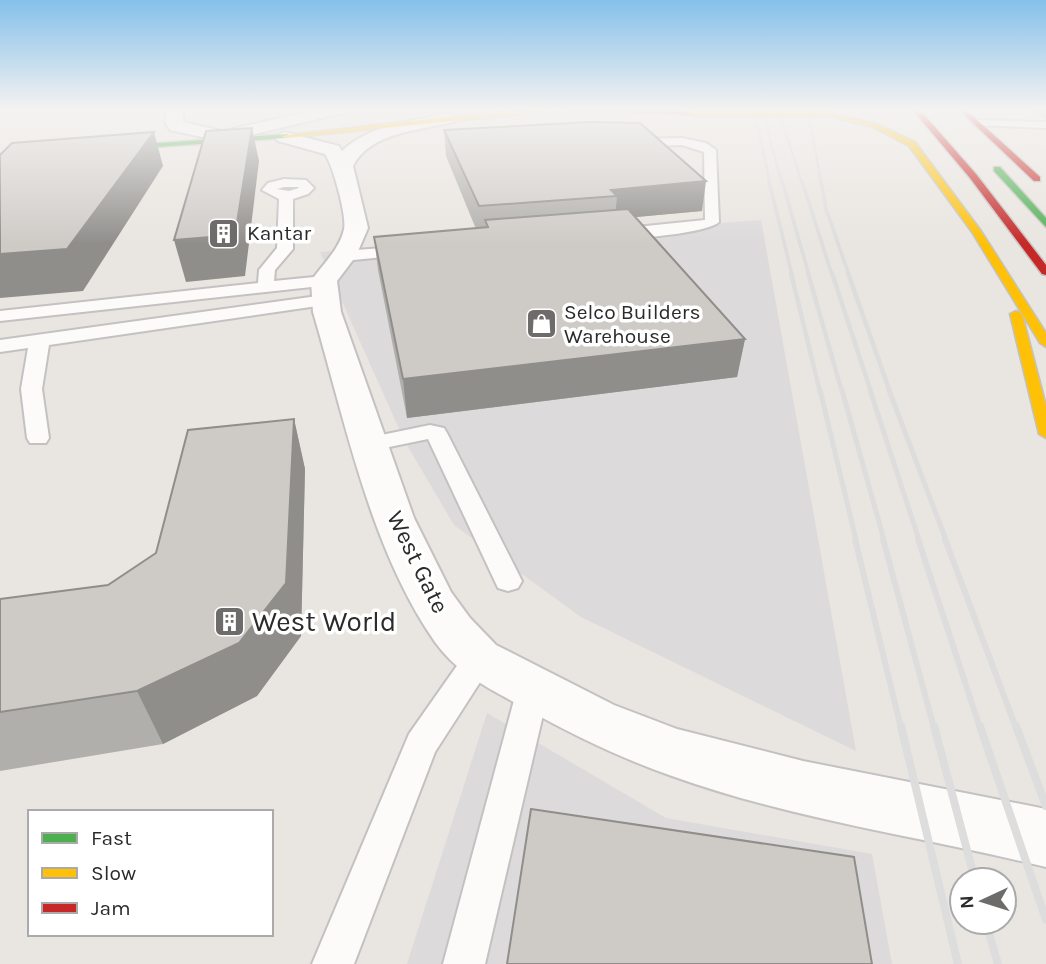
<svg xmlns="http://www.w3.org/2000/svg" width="1046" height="964" font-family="Karla,sans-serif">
  <rect width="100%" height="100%" fill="#e9e5e0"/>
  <path fill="#dddadc" d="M761,220l95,531 -275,-134 -127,-92 -50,-85 -84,-188z
    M487,713l179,105 206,36 20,110h-485z"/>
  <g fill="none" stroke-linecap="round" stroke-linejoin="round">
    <defs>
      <path id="lane" d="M978,120l68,2v6l-72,-3 -1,-2z
        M682,138l24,5 10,7 3,72c-11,11 -92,19 -108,15l-3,-3 3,-3 5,-2 89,-9 -1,-68 -22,-7 -52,2 -6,-4 6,-4z
        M284,179l22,1 8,8 -6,6 -15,5v50l-18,21 -1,11 50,-5 8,5 -2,4 -330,36v-10l258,-28 1,-13 18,-22 2,-49 -17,-9 6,-7zM284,187h14l1,1 -10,3 -12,-2z
        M409,246l6,2 2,3 -2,3 -72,7 -8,-5 8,-5z
        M325,295l9,5 -3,4 -282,41 -7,44 7,49 -3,5h-16l-3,-5 -6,-49 7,-41 -28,4v-12z
        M430,425l14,3 3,5 75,148 -4,7 -10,3 -10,-3 -70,-149 -58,12 -8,-2 -4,-5 4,-5z
        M479,647l11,3 5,9 -60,93 -81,212h-42l97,-230 59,-84z
        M533,676l11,4 5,9 -64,275h-42l74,-275 5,-9z"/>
      <path id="street" d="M167,109h16v13l39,9 3,4 -9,5 -46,-10 -5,-8z
        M320,109h29l-2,3 -109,26 -9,-5 3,-4z
        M448,113l8,5 -2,4c-33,8 -84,10 -101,44l15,62 -12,28 -19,25 4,31 73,206 37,74 19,26 26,27 118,60 63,24 126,32 243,48v58c-123,-30 -255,-48 -374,-91 -52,-18 -101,-42 -149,-69 -33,-18 -65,-33 -88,-65 -65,-93 -90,-222 -122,-330l-2,-31c11,-16 29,-32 33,-52 3,-13 -11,-63 -19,-75l-47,-13 -3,-4 9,-5 55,14 3,5c28,-27 70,-29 106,-38z"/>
      <path id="fast" d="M288,134l-3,4 -285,20v-4z
        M994,167h6l46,51v9l-52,-56z"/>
      <path id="slow" d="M546,109l17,1 -278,28 -4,-2 190,-22z
        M823,111l54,13 38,18 66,89 65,102v14l-6,-4 -68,-111 -63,-86 -36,-19 -52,-13z
        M1016,311l6,3 24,92v32l-7,-4 -29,-120z"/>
      <path id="jam" d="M543,109h76l79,4 -3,2z
        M912,109h7l57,65 70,91v10l-4,-1 -72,-96z
        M958,109h7l75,68v4h-6z"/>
    </defs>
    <use href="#lane" stroke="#c3c1c2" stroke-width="4"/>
    <use href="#street" stroke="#c3c1c2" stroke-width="4"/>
    <use href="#fast" stroke="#c5c3c1" stroke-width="3"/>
    <use href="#slow" stroke="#c5c3c1" stroke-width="3"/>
    <use href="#jam" stroke="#c5c3c1" stroke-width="3"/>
    <use href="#lane" fill="#fcfbfa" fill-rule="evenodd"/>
    <use href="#street" fill="#fcfbfa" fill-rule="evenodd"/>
    <use href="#fast" fill="#4caf50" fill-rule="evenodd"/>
    <use href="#slow" fill="#ffc107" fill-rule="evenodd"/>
    <use href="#jam" fill="#c62828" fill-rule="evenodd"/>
    <path stroke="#deddde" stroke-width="2.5" d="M754,109l16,74
      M765,109l5,31 12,43
      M778,109l24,74
      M808,109l13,74"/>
    <path stroke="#deddde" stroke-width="3.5" d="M769,181l23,94
      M782,181l27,94
      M802,181l30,94
      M821,181l5,28 23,66"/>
    <path stroke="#deddde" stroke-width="4.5" d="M791,273l29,119
      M808,273l34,119
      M832,273l39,119
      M848,273l42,119"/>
    <path stroke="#deddde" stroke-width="5" d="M820,390l36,150
      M842,390l42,150
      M870,390l49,150
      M889,390l57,150"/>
    <path stroke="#deddde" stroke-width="6" d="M855,539l46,189
      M883,539l51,189
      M918,539l62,189
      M945,539l71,189"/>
    <path stroke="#deddde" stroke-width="8" d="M901,726l57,238
      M934,726l41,154
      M980,726l66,194
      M1016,726l30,80
      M986,922l12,42"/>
    <defs>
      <path id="slow-bridge" d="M695,113h128"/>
    </defs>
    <use href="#slow-bridge" stroke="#c5c3c1" stroke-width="10" stroke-linecap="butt"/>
    <use href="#slow-bridge" stroke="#ffc107" stroke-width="8"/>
  </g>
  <path fill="#b1afab" d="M1031,109h15v10z
    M444,130l258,81 -67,6 110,122 -8,38 -330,41 -29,-148 -4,-33 102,-8 -30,-73z
    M294,419l11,50 -4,167 -44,60 -94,48 -163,27v-172l108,-14 48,-32z"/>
  <path fill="#908e8b" d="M252,128l7,33 -14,115 -59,6 -12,-42z
    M154,132l9,34 -80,125 -83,7v-44z
    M706,181l-4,30 -87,8 2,-23 -6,-6z
    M745,339l-8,38 -330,41 -4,-39z
    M294,419l11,50 -4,167 -44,60 -94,48 -26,-53z"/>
  <path fill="#cecbc7" stroke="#908e8b" stroke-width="2" d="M591,122l49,1 66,58 -95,9 6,6 -138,10 -35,-76z
    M252,128l-17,107 -61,5 32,-109z
    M154,132l-87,117 -67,5v-99l12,-12z
    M628,209l117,130 -342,40 -29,-142 114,-10 -3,-7z
    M294,419l-8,164 -47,60 -102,48 -137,21v-113l108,-14 48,-32 32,-123z
    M531,809l323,48 18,107h-365z"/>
  <linearGradient id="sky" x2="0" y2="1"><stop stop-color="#85c0ea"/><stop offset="0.45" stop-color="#f5f3f1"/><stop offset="1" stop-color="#f5f3f1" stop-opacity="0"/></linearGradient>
  <rect width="1046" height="244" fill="url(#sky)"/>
  <defs>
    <symbol id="building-square" viewBox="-11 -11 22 22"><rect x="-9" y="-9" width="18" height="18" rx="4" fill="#6e6c6a" stroke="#fff"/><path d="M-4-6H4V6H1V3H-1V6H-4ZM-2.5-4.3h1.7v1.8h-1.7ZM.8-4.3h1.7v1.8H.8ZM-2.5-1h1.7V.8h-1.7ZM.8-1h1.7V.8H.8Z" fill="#fff"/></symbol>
    <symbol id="shop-square" viewBox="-11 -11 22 22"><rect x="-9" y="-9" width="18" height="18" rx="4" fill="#6e6c6a" stroke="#fff"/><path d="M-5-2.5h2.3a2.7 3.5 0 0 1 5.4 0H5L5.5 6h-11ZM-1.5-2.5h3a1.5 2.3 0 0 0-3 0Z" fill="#fff"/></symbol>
  </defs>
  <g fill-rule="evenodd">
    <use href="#building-square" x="206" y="216" width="35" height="35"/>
    <use href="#shop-square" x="524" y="306" width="35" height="35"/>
    <use href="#building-square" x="212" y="604" width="35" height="35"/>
  </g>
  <g text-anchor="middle" stroke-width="7" stroke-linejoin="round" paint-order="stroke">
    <g font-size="21" fill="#2b2b2b" stroke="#fff" text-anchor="start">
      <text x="247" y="240">Kantar</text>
      <text x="564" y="319">Selco Builders<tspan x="564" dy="24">Warehouse</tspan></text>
    </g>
    <g font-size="24" fill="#2b2b2b" stroke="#fff">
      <text transform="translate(418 562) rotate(64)" y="8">West Gate</text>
    </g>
    <g font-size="28" fill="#2b2b2b" stroke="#fff" text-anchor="start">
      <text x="252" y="631">West World</text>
    </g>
  </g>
  <rect x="28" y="810" width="245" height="126" fill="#ffffff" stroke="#aaaaaa" stroke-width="2"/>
  <rect x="42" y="833" width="35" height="10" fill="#4caf50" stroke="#aaaaaa" stroke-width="2"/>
  <text x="91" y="845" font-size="21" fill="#2b2b2b">Fast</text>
  <rect x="42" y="868" width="35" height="10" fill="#ffc107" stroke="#aaaaaa" stroke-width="2"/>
  <text x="91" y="880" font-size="21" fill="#2b2b2b">Slow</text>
  <rect x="42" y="903" width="35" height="10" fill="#c62828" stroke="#aaaaaa" stroke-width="2"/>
  <text x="91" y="915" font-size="21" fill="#2b2b2b">Jam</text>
  <g transform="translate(983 901) rotate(266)"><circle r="33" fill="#ffffff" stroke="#aaaaaa" stroke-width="2"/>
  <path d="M0-5L12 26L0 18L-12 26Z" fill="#6e6c6a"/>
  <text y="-10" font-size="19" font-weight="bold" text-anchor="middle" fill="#2b2b2b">N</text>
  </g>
</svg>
